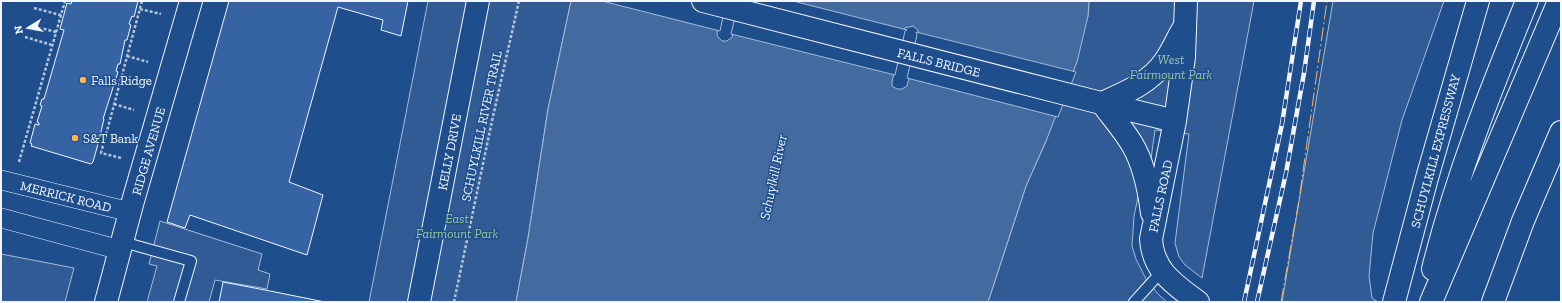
<svg xmlns="http://www.w3.org/2000/svg" width="1562" height="303" font-family="'Zilla Slab',serif">
  <rect width="100%" height="100%" fill="#1f4e8c"/>
  <path fill="#305b95" stroke="#a8bbd7" d="M428,1h143l-23,108 -20,129 -12,64h-147z
    M1089,1h165l-52,277 -17,-13 -6,-8 -4,-14 14,-109 -34,-4 -5,36 -11,27 -5,23 -2,30 4,13 11,22 12,14 8,7h-179l38,-116 20,-45 42,-125z
    M1333,1h111l-42,119 -29,113 -4,43 3,22 6,4h-96z
    M160,221l102,33 -4,16 12,4 -3,15 -52,-9 -6,22h-62l10,-36 -8,-2z
    M1,254l73,14 -9,34h-64z"/>
  <path fill="#446ba0" stroke="#a8bbd7" fill-rule="evenodd" d="M571,1h153l-7,32 1,4 4,4h5l5,-4 9,-36h348l-1,15 -11,46 -31,79 -20,45 -38,116h-472l12,-64 20,-129zM913,26l5,4 1,5 -12,51 -5,3h-5l-5,-3v-4l11,-52 2,-2z"/>
  <path fill="#1f4e8c" stroke="#a8bbd7" d="M602,1h124l-6,30z
    M739,1h54l114,29 -2,1 -10,44 -164,-41z
    M916,32l160,40 -18,45 -151,-39 10,-43z"/>
  <path fill="#3563a3" stroke="#f2f6ff" d="M72,1h66l-4,16 -2,-1 -3,8 2,1 -4,15h-2l-5,24h-2l-2,7 2,1 -15,47h1l-4,17 -2,-1 -1,5 -2,-1 -1,4 4,1 -5,18 -2,2 -60,-18 1,-2 -2,-1 5,-19 4,1v-2l-2,-1 5,-16 -2,-1 2,-6h2l20,-69 -4,-1 7,-26 4,1z
    M229,1h179l-7,35 -20,-6 2,-10 -45,-13 -49,175 34,13 -16,60 -117,-40 -5,13 -18,-6z
    M223,282l47,9 55,11h-106z"/>
  <g fill="none" stroke-linecap="round" stroke-linejoin="round">
    <defs>
      <path id="service" d="M123,242l68,19 -12,41
        M1134,302l28,-31"/>
      <path id="minor" d="M1,180l129,32
        M1,218l119,32"/>
      <path id="secondary" d="M703,1l394,101 78,19
        M1186,1l-2,56 -9,64 -24,118c2,32 23,45 47,63
        M1102,103c10,14 21,26 30,41 12,20 17,45 20,69
        M1102,103c23,-10 48,-20 63,-42 7,-10 12,-22 18,-32
        M106,302l27,-101 58,-200"/>
      <path id="primary" d="M419,302l59,-301"/>
      <path id="motorway" d="M1433,269c23,-92 58,-180 94,-268
        M1394,302l33,-124 51,-177
        M1431,302l128,-301
        M1493,302l30,-81 38,-89"/>
    </defs>
    <use href="#service" stroke="#f2f6ff" stroke-width="12"/>
    <use href="#minor" stroke="#f2f6ff" stroke-width="20"/>
    <use href="#secondary" stroke="#f2f6ff" stroke-width="24"/>
    <use href="#primary" stroke="#f2f6ff" stroke-width="24"/>
    <use href="#motorway" stroke="#f2f6ff" stroke-width="24"/>
    <path stroke="#b3c4dc" stroke-width="2.5" stroke-dasharray="3 2" stroke-linecap="butt" d="M34,8l30,8
      M140,9l21,5
      M29,25l27,7
      M25,37l27,8
      M127,56l21,6
      M114,104l20,6
      M121,158l-20,-5 41,-152
      M19,162l46,-161
      M454,302l38,-181 27,-120"/>
    <use href="#service" stroke="#1f4e8c" stroke-width="10"/>
    <use href="#minor" stroke="#1f4e8c" stroke-width="19"/>
    <use href="#secondary" stroke="#1f4e8c" stroke-width="22"/>
    <use href="#primary" stroke="#1f4e8c" stroke-width="22"/>
    <use href="#motorway" stroke="#1f4e8c" stroke-width="22"/>
    <defs>
      <path id="rail" d="M1244,302l38,-178 19,-123
        M1257,302l29,-129 18,-100 10,-72"/>
    </defs>
    <use href="#rail" stroke="#f2f6ff" stroke-width="4.5"/>
    <use href="#rail" stroke="#1f4e8c" stroke-width="3" stroke-dasharray="9" stroke-linecap="butt"/>
    <path stroke="#ffb74d" stroke-width="1" stroke-dasharray="14 3 2 3" stroke-linecap="butt" d="M1281,302l18,-102 28,-199"/>
  </g>
  <g fill="#ffb74d" stroke="#1f4e8c" stroke-width="1.5">
    <circle cx="83" cy="80" r="4"/>
    <circle cx="75" cy="138" r="4"/>
  </g>
  <g text-anchor="middle" stroke-width="3" stroke-linejoin="round" paint-order="stroke">
    <g font-size="13" font-style="italic" fill="#97c8a6" stroke="#1f4e8c">
      <text x="1171" y="64">West<tspan x="1171" dy="15">Fairmount Park</tspan></text>
      <text x="457" y="223">East<tspan x="457" dy="15">Fairmount Park</tspan></text>
    </g>
    <g font-size="13" fill="#f2f6ff" stroke="#1f4e8c">
      <text transform="translate(939 62) rotate(14)" y="5">FALLS BRIDGE</text>
      <text transform="translate(481 126) rotate(-78)" y="5">SCHUYLKILL RIVER TRAIL</text>
      <text transform="translate(148 151) rotate(-74)" y="5">RIDGE AVENUE</text>
      <text transform="translate(1435 151) rotate(-75)" y="5">SCHUYLKILL EXPRESSWAY</text>
      <text transform="translate(449 152) rotate(-79)" y="5">KELLY DRIVE</text>
      <text transform="translate(66 196) rotate(14)" y="5">MERRICK ROAD</text>
      <text transform="translate(1160 196) rotate(-78)" y="5">FALLS ROAD</text>
    </g>
    <g font-size="13" fill="#f2f6ff" stroke="#1f4e8c" text-anchor="start">
      <text x="91" y="85">Falls Ridge</text>
      <text x="83" y="143">S&amp;T Bank</text>
    </g>
    <g font-size="14" font-style="italic" fill="#f2f6ff" stroke="#1f4e8c">
      <text transform="translate(773 177) rotate(-78)" y="5">Schuylkill River</text>
    </g>
  </g>
  <rect width="1562" height="303" fill="none" stroke="#f2f6ff" stroke-width="4"/>
  <g transform="translate(28 28) rotate(259)" stroke="#1f4e8c" stroke-width="3" paint-order="stroke">
  <path d="M0-3L7 15L0 10L-7 15Z" fill="#f2f6ff"/>
  <text y="-6" font-size="11" font-weight="bold" text-anchor="middle" fill="#f2f6ff">N</text>
  </g>
</svg>
